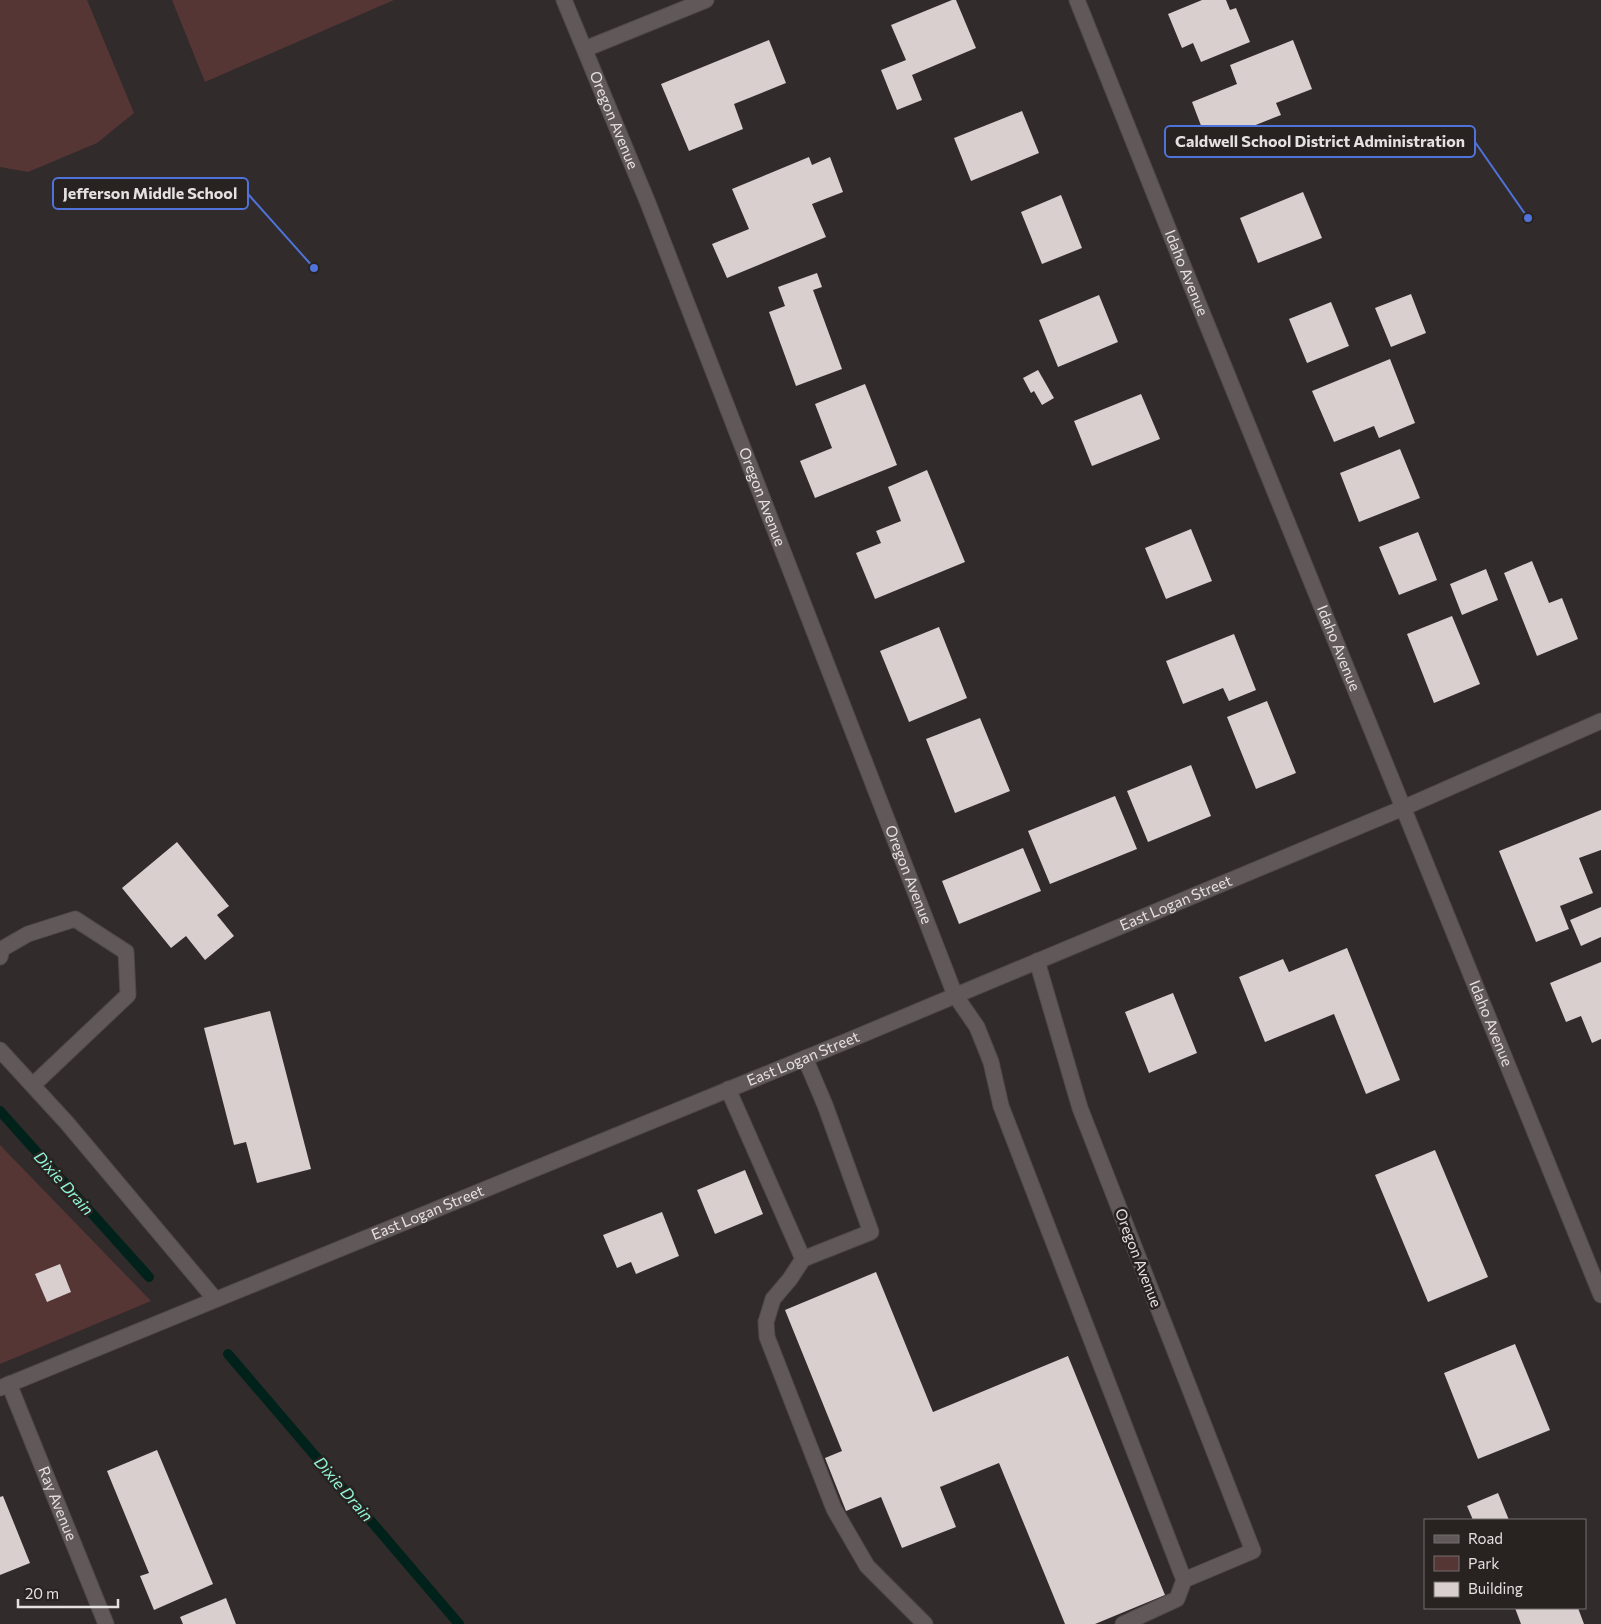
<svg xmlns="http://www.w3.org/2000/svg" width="1601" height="1624" font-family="Commissioner,sans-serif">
  <rect width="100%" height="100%" fill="#322b2b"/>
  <path fill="#563535" d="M0,0h87l47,113 -37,30 -69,29 -28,-5z
    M172,0h222l-189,82z
    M0,1145l151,156 -151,63z"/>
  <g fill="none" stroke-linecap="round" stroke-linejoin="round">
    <path stroke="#00221a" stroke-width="10" d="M0,1111l149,166
      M228,1354l231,270"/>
  </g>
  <path fill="#d8cfce" d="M952,0h4l20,48 -64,27 10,25 -25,10 -16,-40 25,-10 -15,-35z
    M1202,0h24l4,10 6,-2 14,34 -49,20 -8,-19 -11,5 -14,-34z
    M769,40l17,43 -52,21 9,25 -54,22 -28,-67z
    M1293,40l19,49 -36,14 5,12 -73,29 -16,-42 45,-18 -7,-19z
    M1022,111l17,42 -68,28 -17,-43z
    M809,157l3,8 18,-8 13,35 -31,12 14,33 -99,41 -15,-34 37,-15 -17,-40z
    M1303,192l19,46 -64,25 -18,-45z
    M1061,195l21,53 -40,16 -21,-52z
    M817,273l5,14 -9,3 29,79 -46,17 -27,-74 16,-6 -7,-19z
    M1411,294l15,39 -35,14 -16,-39z
    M1099,295l19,47 -60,25 -19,-47z
    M1331,302l18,44 -42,17 -18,-44z
    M1390,359l25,64 -36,15 -5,-12 -40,16 -22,-51z
    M1038,370l16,28 -12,7 -8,-14 -3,2 -8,-15z
    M865,384l32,81 -82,33 -15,-37 32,-13 -17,-44z
    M1141,394l19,45 -68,27 -18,-45z
    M1400,449l20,49 -61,24 -19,-49z
    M927,470l38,92 -90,37 -19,-46 25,-10 -5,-12 25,-10 -13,-34z
    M1191,529l21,52 -46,18 -21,-51z
    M1418,532l19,48 -38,15 -20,-48z
    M1532,561l17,42 13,-5 16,41 -41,17 -33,-83z
    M1486,569l12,31 -36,15 -12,-31z
    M1452,616l28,68 -46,19 -27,-69z
    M939,627l28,71 -58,24 -29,-71z
    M1234,634l22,56 -27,11 -6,-13 -40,16 -17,-43z
    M1267,701l29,72 -40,16 -29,-72z
    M980,718l30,73 -55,22 -29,-74z
    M1191,765l20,51 -63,26 -21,-51z
    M1115,796l22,53 -87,35 -22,-53z
    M1601,810v40l-22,8 14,35 -33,13 9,23 -33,13 -37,-91z
    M177,842l52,64 -12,9 17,21 -29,24 -19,-24 -15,12 -49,-60z
    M1023,848l18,43 -82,33 -17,-43z
    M1601,907v30l-20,9 -11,-26z
    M1347,948l53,132 -34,14 -32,-80 -69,28 -26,-65 44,-18 6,13z
    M1601,962v77l-9,4 -11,-27 -15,6 -16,-39z
    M1173,993l24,60 -48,20 -24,-61z
    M270,1011l41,158 -54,14 -11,-41 -12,3 -30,-117z
    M1435,1150l53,127 -60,25 -53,-127z
    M745,1170l18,44 -48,20 -18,-44z
    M662,1212l17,44 -43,18 -5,-12 -14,6 -14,-33z
    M60,1264l11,28 -24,10 -12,-28z
    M876,1272l57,140 135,-56 97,239 -70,29h-30l-66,-161 -59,24 16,40 -54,21 -21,-51 -35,14 -21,-53 17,-7 -57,-141z
    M1515,1344l35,86 -72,29 -34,-86z
    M157,1450l56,134 -59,26 -14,-34 9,-3 -42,-102z
    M1498,1493l11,27h-36l-6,-14z
    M3,1496l27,67 -30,12v-78z
    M226,1598l10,26h-53l-3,-7z
    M1515,1608h63l6,16h-63z"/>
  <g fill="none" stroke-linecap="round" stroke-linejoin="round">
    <defs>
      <g id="minor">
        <path id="s1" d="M564,0l84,203 307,792 22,32 14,35 10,44 183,474 69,-29 -173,-443 -43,-147"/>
        <path id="s2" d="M1077,0l103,258 421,1037"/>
        <path d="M585,49l121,-49"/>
        <path d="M0,957l2,-8 26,-15 47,-15 51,33 2,43 -95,90"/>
        <path d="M0,1050l67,73 148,176"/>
        <path d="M728,1089l75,170 -13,20 -17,20 -7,23 1,15 67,172 33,57 58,58"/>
        <path d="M803,1259l68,-27 -46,-127 -20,-47"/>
        <path id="s3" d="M9,1384l97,240"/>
        <path id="s4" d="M0,1388l847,-347 556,-233 198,-87"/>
        <path d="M1123,1624l54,-25 7,-19"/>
      </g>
    </defs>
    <use href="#minor" stroke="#4f4949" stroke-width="17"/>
    <use href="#minor" stroke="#615959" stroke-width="15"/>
  </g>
  <g text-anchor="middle" stroke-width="5" stroke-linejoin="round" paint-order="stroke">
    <g font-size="15" fill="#e6e1e1" stroke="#282221">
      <text dy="5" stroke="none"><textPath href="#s1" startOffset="130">Oregon Avenue</textPath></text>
      <text dy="5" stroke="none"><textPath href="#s2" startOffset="294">Idaho Avenue</textPath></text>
      <text dy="5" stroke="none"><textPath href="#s1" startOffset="535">Oregon Avenue</textPath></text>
      <text dy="5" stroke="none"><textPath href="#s2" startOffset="699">Idaho Avenue</textPath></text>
      <text dy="5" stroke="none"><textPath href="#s1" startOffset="940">Oregon Avenue</textPath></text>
      <text dy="5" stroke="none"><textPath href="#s4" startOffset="1272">East Logan Street</textPath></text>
      <text dy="5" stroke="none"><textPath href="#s2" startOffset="1104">Idaho Avenue</textPath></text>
      <text dy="5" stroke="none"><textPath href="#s4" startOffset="868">East Logan Street</textPath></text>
      <text dy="5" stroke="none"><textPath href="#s4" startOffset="462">East Logan Street</textPath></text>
      <text transform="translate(1138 1258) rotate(69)" y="5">Oregon Avenue</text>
      <text dy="5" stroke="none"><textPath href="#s3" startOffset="129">Ray Avenue</textPath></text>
    </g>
    <g font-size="16" font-style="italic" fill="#91f5d9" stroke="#282221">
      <text transform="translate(64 1183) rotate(48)" y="6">Dixie Drain</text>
      <text transform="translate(344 1489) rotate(49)" y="6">Dixie Drain</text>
    </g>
  </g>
  <path fill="none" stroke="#4f73da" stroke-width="2" d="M1528 218L1475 142M314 268L248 194"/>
  <g fill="#4f73da" stroke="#282221" stroke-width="2">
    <circle cx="1528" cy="218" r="5"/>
    <circle cx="314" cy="268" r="5"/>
  </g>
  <g fill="#282221" stroke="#4f73da" stroke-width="2">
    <rect x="1165" y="126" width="310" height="31" rx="5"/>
    <rect x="53" y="178" width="195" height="31" rx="5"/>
  </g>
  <g font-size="16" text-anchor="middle" font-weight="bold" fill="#e6e1e1">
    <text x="1320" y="147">Caldwell School District Administration</text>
    <text x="150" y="199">Jefferson Middle School</text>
  </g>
  <rect x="1424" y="1519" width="162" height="90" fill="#282221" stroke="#746e6e"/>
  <rect x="1434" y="1535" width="25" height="8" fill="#615959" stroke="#746e6e"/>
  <text x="1468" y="1544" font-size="15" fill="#e6e1e1">Road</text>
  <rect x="1434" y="1556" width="25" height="15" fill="#563535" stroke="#746e6e"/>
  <text x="1468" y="1569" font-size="15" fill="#e6e1e1">Park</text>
  <rect x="1434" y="1582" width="25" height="15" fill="#d8cfce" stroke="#746e6e"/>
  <text x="1468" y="1594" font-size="15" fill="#e6e1e1">Building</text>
  <path d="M18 1599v8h100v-8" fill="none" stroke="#e6e1e1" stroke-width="2.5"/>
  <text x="25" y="1599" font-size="15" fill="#e6e1e1" stroke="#282221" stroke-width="4" paint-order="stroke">20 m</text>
</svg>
